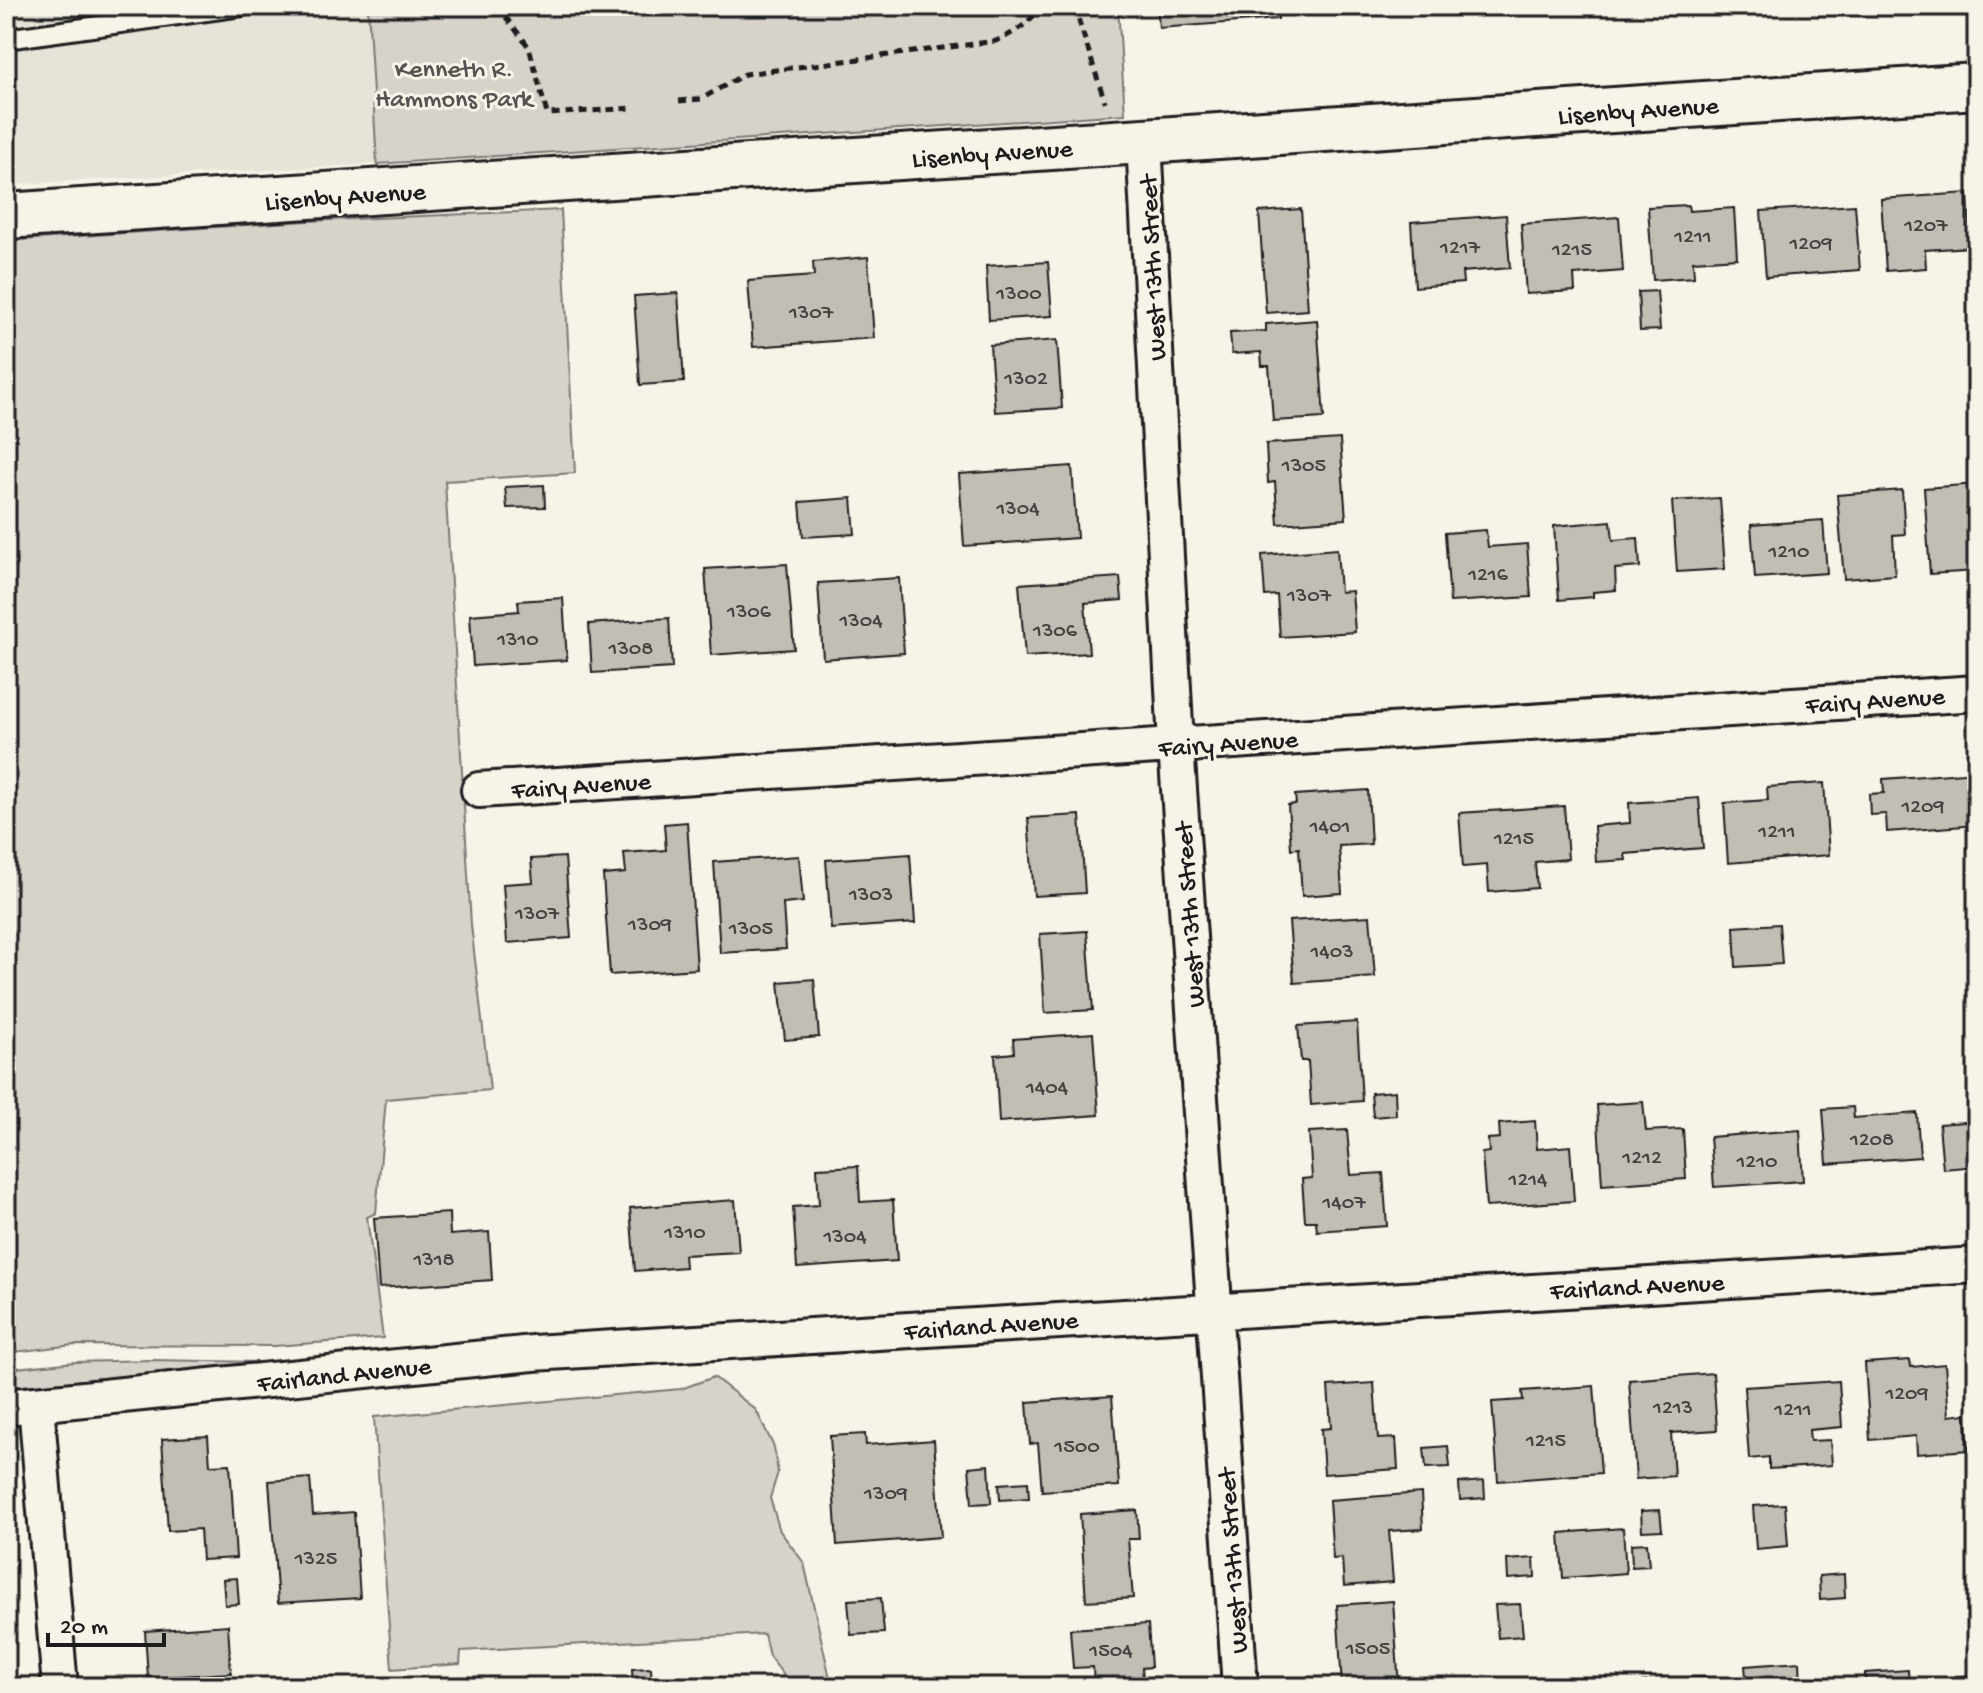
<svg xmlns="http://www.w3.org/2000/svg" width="1983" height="1693" font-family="'Gochi Hand',sans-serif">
  <rect width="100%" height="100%" fill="#f7f3e8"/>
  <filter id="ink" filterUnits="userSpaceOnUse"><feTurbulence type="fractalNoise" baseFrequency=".0125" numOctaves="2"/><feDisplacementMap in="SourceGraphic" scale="16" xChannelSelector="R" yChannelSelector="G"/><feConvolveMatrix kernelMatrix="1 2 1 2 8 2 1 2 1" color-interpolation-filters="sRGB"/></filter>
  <g filter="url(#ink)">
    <path fill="#e6e3d9" d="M6,6h362l9,158 -371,21z"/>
    <path fill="#d7d3cb" stroke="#7a7874" stroke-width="2" d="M368,6h750l7,108 -748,50z
      M561,210l14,263 -130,8 26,444 19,165 -104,9 -10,114 -9,4 16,121 -109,8 -200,-1 -68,8v-1112l301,-20z
      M152,1360l108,2 -254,26v-19l69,-7z
      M714,1377l42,33 18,37 4,25 -8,26 10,33 24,32 28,124h-39l-24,-31 -5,-22 -303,17 -1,13 -68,5 -18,-252 307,-28z"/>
    <path fill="#c0beb5" stroke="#1c1c1c" stroke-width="2" d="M1157,6h120l1,13 -119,9z
      M1307,6h37l1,6 -37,2z
      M1968,193l3,54 -46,3 1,18 -40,3 -5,-72z
      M1688,205l1,6 45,-3 3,50 -44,3 1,16 -41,3 -5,-73z
      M1855,205l5,65 -94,7 -5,-66z
      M1301,209l7,101 -42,3 -7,-101z
      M1506,215l4,53 -48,4 1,11 -48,4 -4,-65z
      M1619,217l4,54 -49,4 1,16 -49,3 -5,-70z
      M868,257l6,81 -121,9 -5,-66 66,-5 -1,-14z
      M1048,262l4,54 -63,4 -3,-54z
      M1657,291l3,39 -20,1 -2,-39z
      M678,293l6,89 -44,3 -6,-89z
      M1317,320l7,98 -51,3 -4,-55h-7l-1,-14 -29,2 -2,-21 36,-2v-7z
      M1057,340l5,68 -67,4 -5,-67z
      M1340,439l6,80 -68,5 -3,-42 -7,1 -2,-39z
      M1072,466l5,72 -113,8 -5,-72z
      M1977,484v87l-47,3 -6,-86z
      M544,485l1,22 -38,1 -2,-21z
      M1902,490l3,44 -12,1 2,40 -51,4 -7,-84z
      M852,498l3,36 -52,3 -3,-35z
      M1720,498l5,71 -48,3 -5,-71z
      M1823,520l4,53 -72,5 -4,-53z
      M1611,521l2,19 25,-2 2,29 -25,2 1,21 -23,2v5l-34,3 -5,-74z
      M1486,530l2,17 39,-3 4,53 -81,5 -5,-69z
      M1337,549l3,43 12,-1 3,41 -75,5 -3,-42 -12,1 -3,-41z
      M787,564l7,85 -83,6 -6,-86z
      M1120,577l2,23 -37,3 4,50 -64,4 -6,-73z
      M899,578l5,75 -81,6 -5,-76z
      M563,598l4,62 -94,6 -3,-51 49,-4 -1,-10z
      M669,618l3,50 -80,5 -3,-49z
      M1977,772v53l-90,7 -1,-18 -16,1 -1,-21 15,-1 -1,-14z
      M1824,783l5,72 -101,8 -4,-60 44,-3 -1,-13z
      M1368,790l3,54 -32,2 3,47 -40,3 -3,-48 -8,1 -3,-44 8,-1 -1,-9z
      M1699,798l4,50 -78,6 1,6 -30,2 -2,-36 36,-3 -1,-20z
      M1564,806l4,53 -33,3 2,26 -48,4 -2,-27 -24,2 -4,-54z
      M1080,815l5,78 -51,3 -6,-78z
      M687,822l10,147 -87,6 -7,-100 23,-2 -2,-20 42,-3 -2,-26z
      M910,854l5,69 -84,6 -5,-69z
      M799,856l4,46 -20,2 3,45 -66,4 -6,-91z
      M565,857l6,81 -64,5 -4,-59 30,-2 -2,-23z
      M1370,916l5,61 -81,6 -5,-62z
      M1779,924l3,40 -46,3 -2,-40z
      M1087,931l6,79 -48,3 -5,-79z
      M814,979l5,58 -34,3 -6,-58z
      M1357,1022l5,79 -51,4 -3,-44h-7l-3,-35z
      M1093,1033l6,82 -100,7 -4,-67 19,-2 -1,-14z
      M1395,1091l1,24 -23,2 -2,-24z
      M1643,1102l3,29 37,-2 3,50 -84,6 -5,-80z
      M1853,1107l1,11 63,-5 3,44 -93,7 -4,-55z
      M1535,1121l2,28 33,-3 4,55 -88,6 -4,-54 7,-1 -1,-13 12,-1 -1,-14z
      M1977,1121v45l-34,3 -4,-45z
      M1347,1130l4,45 32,-2 4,53 -70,5 -1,-10h-11l-3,-42 10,-1 -3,-46z
      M1800,1130l3,51 -89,6 -4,-50z
      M858,1166l2,36 33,-2 4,61 -100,7 -4,-61 26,-2 -2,-37z
      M735,1200l4,52 -55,3 1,12 -50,4 -5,-63z
      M449,1213l1,22 39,-3 3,48 -113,8 -5,-70z
      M1910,1360l1,7 34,-3 4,52 17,-2 3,36 -52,4 -1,-18 -46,4 -5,-77z
      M1713,1373l4,57 -46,3 3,43 -38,3 -7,-99z
      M1839,1381l3,46 -33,3 1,11 20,-1 2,25 -63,4v-12l-20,2 -5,-72z
      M1374,1383l4,56 18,-1 2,31 -74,5 -3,-45 10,-1 -3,-42z
      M1594,1386l7,87 -103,8 -6,-79 31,-2 -1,-9z
      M1112,1396l7,90 -77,5 -4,-48 -8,1 -3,-42z
      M865,1434l1,11 68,-5 7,97 -104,8 -7,-109z
      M208,1436l2,29 20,-1 6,94 -34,2 -2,-31 -32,2 -6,-92z
      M1448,1446l2,21 -24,1 -2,-20z
      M989,1465l2,38 -19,1 -3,-37z
      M310,1478l3,37 41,-3 6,86 -82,5 -9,-122z
      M1484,1481l1,17 -25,2 -1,-17z
      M1028,1482l1,16 -29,2 -1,-16z
      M1421,1493l2,36 -34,2 4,51 -49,4 -2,-28 -9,1 -4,-59z
      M1785,1504l3,42 -32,3 -3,-43z
      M1137,1510l2,29h-11l5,59 -47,3 -6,-87z
      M1660,1510l2,20 -20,1 -1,-20z
      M1623,1528l3,45 -63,5 -3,-45z
      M1647,1543l2,23 -17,1 -1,-23z
      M1534,1558l1,19 -27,2 -1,-19z
      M1844,1574l1,24 -25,2 -1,-24z
      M237,1578l2,26 -14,1 -2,-26z
      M881,1598l3,35 -33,2 -3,-35z
      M1393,1601l6,86h-57l-5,-82z
      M1520,1604l3,32 -25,2 -3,-33z
      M1148,1624l3,43 -9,1 2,19h-50l-1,-20 -20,1 -3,-39z
      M228,1625l3,48 -83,5 -3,-47z
      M1800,1662l1,25h-54l-2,-21z
      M651,1668l1,19h-19l-1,-18z
      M1908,1670l1,17h-77l-1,-3 34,-3v-8z
      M1977,1675v12h-20l-1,-11z
      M1707,1677l1,10h-66v-5z"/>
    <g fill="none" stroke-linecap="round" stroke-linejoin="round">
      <defs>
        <path id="lane" d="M6,39l236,-33"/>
        <path id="street" d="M1144,141l32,604 64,942
          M479,790l1498,-97
          M36,1405l24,282
          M6,1407l527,-54 1444,-88"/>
        <path id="secondary" d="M6,216l1971,-130"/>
      </defs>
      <use href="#lane" stroke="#1c1c1c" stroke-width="24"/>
      <use href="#street" stroke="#1c1c1c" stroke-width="40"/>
      <use href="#secondary" stroke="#1c1c1c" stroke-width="50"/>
      <path stroke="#1c1c1c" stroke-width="5" stroke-dasharray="8 6" stroke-linecap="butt" d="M497,6l32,41 18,67 87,-6
        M1074,6l31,96
        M679,101l22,-2 44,-25 251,-33c18,-8 35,-18 44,-35"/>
      <use href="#lane" stroke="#f7f3e8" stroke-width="18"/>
      <use href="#street" stroke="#f7f3e8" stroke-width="34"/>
      <use href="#secondary" stroke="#f7f3e8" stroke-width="44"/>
    </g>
  </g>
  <g text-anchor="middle" stroke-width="6" stroke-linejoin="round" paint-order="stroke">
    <g font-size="22" fill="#454442">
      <text x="1926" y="231">1207</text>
      <text x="1693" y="242">1211</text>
      <text x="1811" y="249">1209</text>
      <text x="1460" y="253">1217</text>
      <text x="1572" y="255">1215</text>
      <text x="1019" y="299">1300</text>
      <text x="811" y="318">1307</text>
      <text x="1026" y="384">1302</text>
      <text x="1304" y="471">1305</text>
      <text x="1018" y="514">1304</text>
      <text x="1789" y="557">1210</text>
      <text x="1488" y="580">1216</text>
      <text x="1309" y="601">1307</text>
      <text x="749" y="617">1306</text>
      <text x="861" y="626">1304</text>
      <text x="1055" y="636">1306</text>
      <text x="518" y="645">1310</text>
      <text x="631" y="654">1308</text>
      <text x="1923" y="812">1209</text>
      <text x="1330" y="832">1401</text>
      <text x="1777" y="837">1211</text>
      <text x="1514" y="844">1215</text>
      <text x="871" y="900">1303</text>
      <text x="537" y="919">1307</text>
      <text x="650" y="930">1309</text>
      <text x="751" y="934">1305</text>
      <text x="1332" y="957">1403</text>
      <text x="1047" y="1093">1404</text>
      <text x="1872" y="1145">1208</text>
      <text x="1642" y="1163">1212</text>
      <text x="1757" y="1167">1210</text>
      <text x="1528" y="1185">1214</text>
      <text x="1344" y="1208">1407</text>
      <text x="685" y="1238">1310</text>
      <text x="845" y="1242">1304</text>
      <text x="434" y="1265">1318</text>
      <text x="1907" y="1399">1209</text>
      <text x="1673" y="1413">1213</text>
      <text x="1793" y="1415">1211</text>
      <text x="1546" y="1446">1215</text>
      <text x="1077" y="1452">1500</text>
      <text x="886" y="1499">1309</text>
      <text x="316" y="1564">1325</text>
      <text x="1368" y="1654">1505</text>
      <text x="1111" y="1656">1504</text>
    </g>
    <g font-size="26" fill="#545351" stroke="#f7f3e8">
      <text x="454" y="76">Kenneth R.<tspan x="454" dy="30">Hammons Park</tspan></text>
    </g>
    <g font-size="26" fill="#1c1c1c" stroke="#f7f3e8">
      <text transform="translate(1638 109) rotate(-4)" y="9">Lisenby Avenue</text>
      <text transform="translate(992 152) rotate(-4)" y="9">Lisenby Avenue</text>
      <text transform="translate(345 195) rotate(-4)" y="9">Lisenby Avenue</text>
      <text transform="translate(1151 268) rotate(-93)" y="9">West 13th Street</text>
      <text transform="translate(1875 699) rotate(-4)" y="9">Fairy Avenue</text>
      <text transform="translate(1228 742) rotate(-4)" y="9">Fairy Avenue</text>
      <text transform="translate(581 784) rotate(-4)" y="9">Fairy Avenue</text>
      <text transform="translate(1188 915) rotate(-94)" y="9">West 13th Street</text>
      <text transform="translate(1637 1285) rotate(-3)" y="9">Fairland Avenue</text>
      <text transform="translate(991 1324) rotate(-4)" y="9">Fairland Avenue</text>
      <text transform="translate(344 1373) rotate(-6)" y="9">Fairland Avenue</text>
      <text transform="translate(1231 1561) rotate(-94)" y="9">West 13th Street</text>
    </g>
  </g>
  <rect width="1983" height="1693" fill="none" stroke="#f7f3e8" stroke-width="32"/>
  <rect x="16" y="16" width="1951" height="1661" fill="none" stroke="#1c1c1c" stroke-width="3" filter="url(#ink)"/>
  <path d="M48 1633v12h116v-12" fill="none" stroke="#1c1c1c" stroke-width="4"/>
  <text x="60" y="1633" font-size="24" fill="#1c1c1c" stroke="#f7f3e8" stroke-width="6" paint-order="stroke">20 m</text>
</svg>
